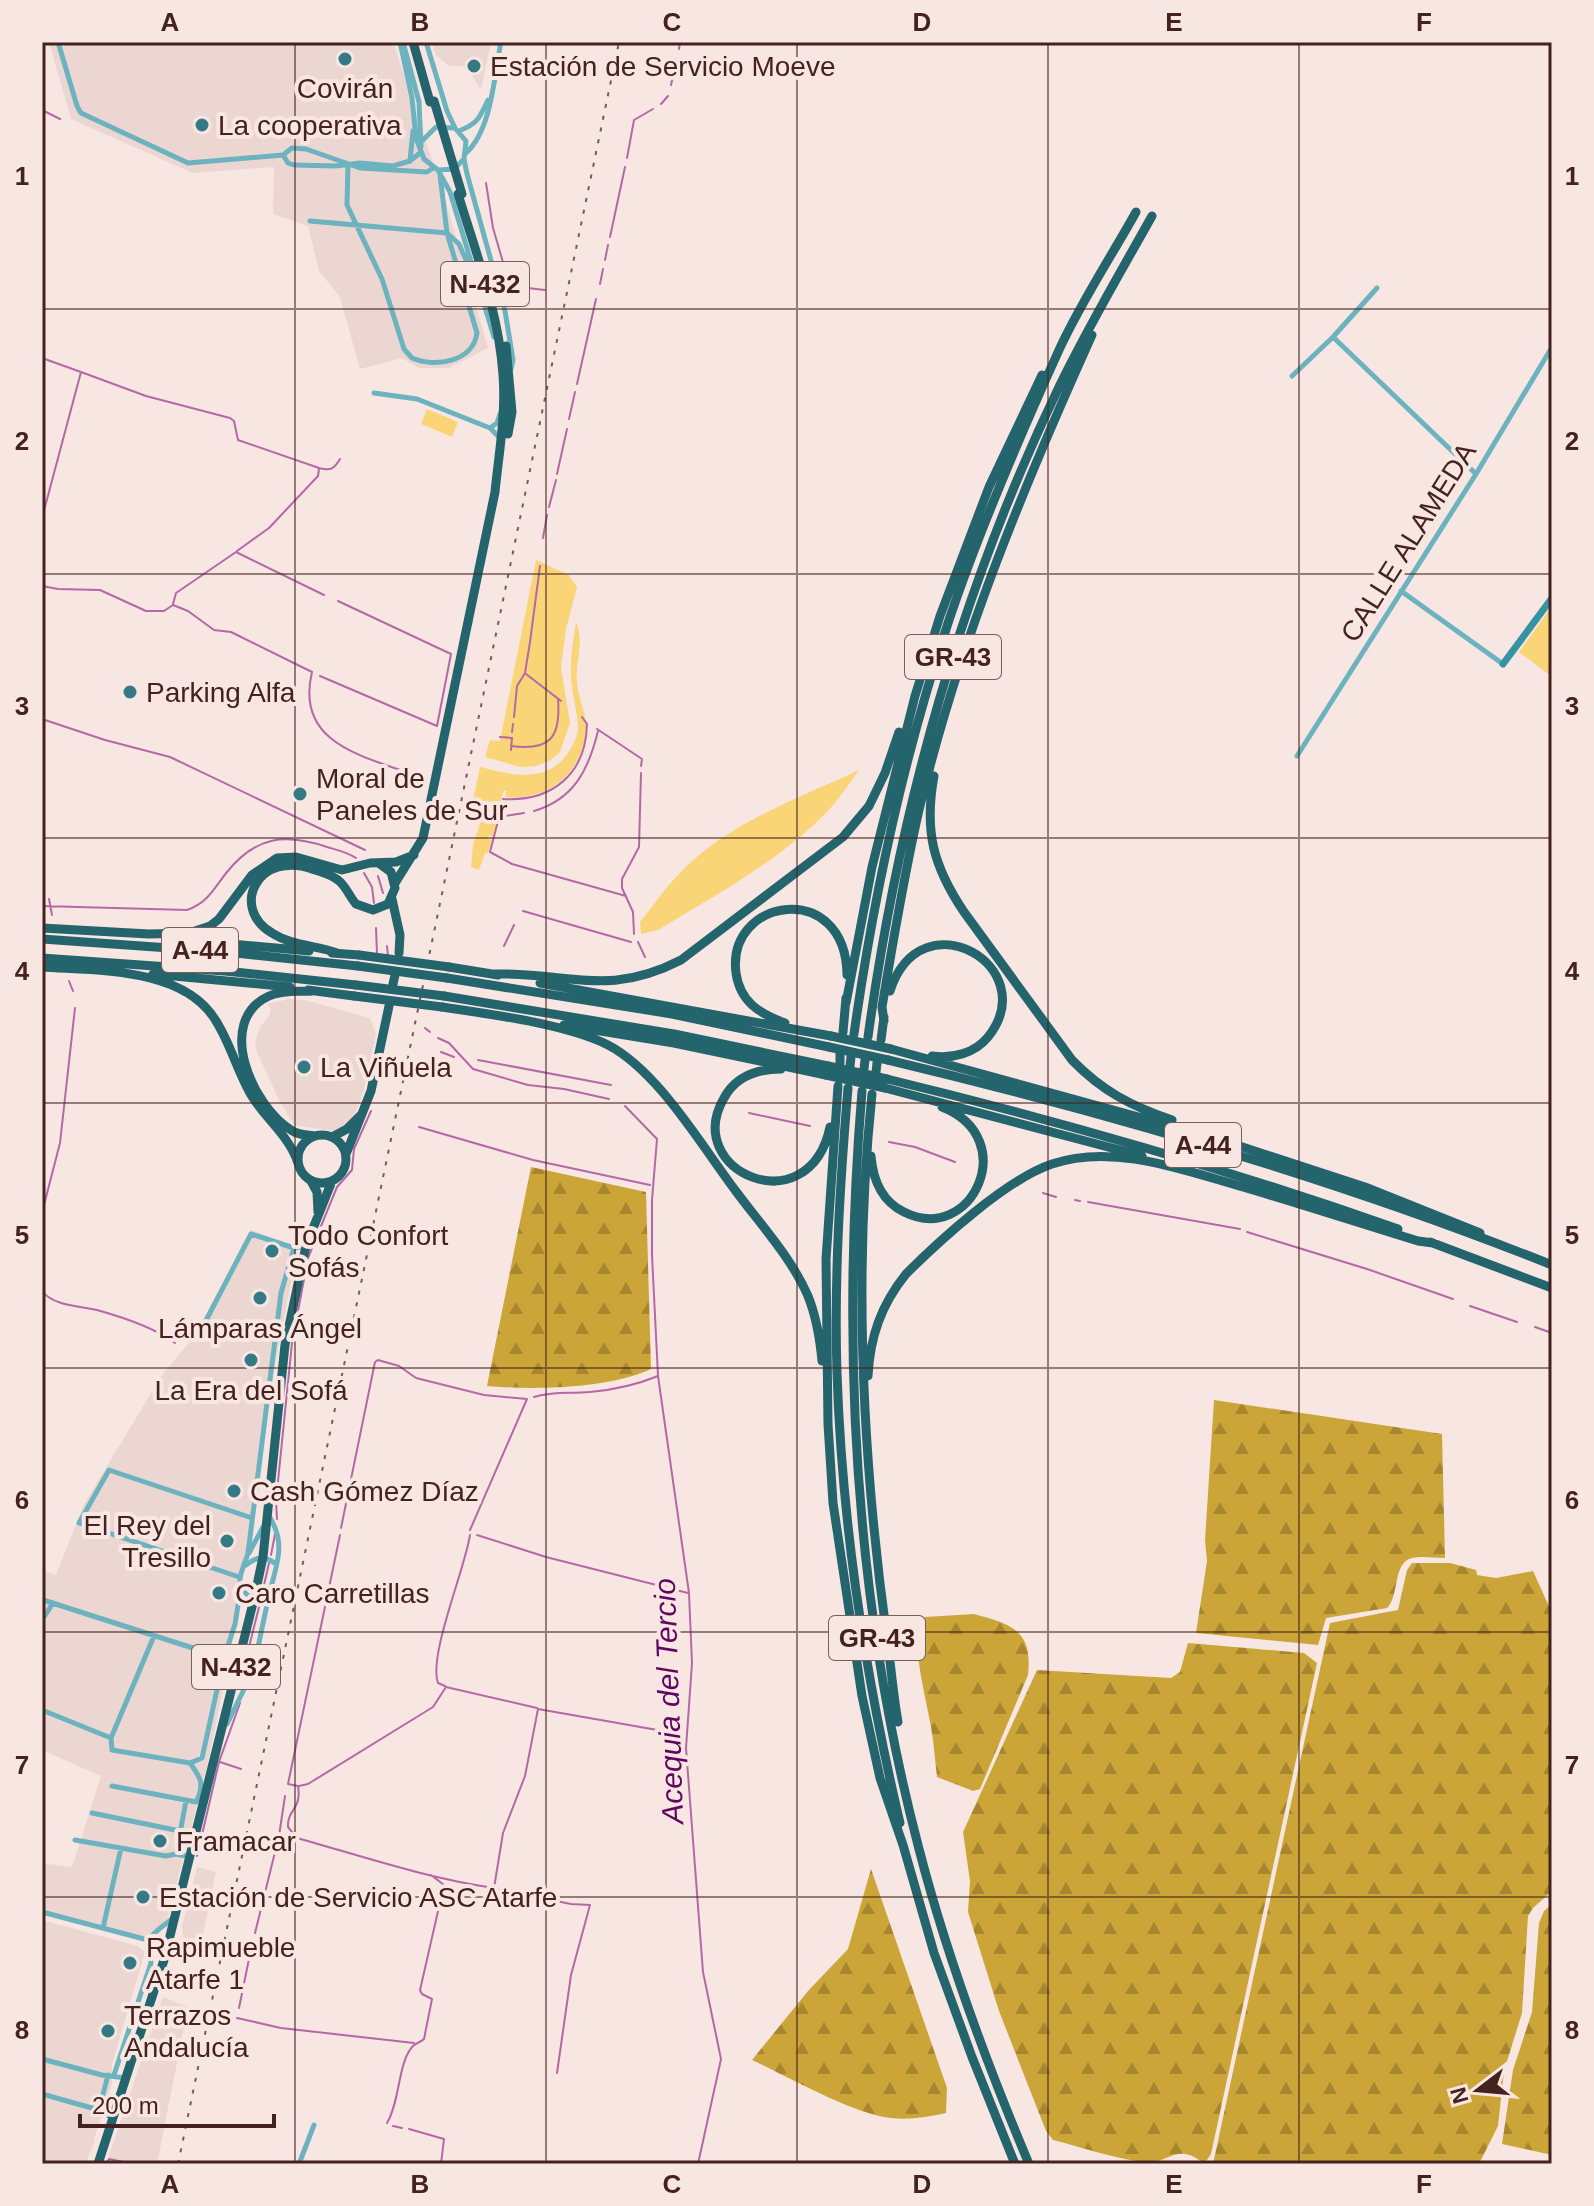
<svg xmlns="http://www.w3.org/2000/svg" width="1594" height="2206" font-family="Helvetica,sans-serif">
  <defs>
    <pattern id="forest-firs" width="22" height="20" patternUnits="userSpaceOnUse" patternTransform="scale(2)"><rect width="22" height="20" fill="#cca539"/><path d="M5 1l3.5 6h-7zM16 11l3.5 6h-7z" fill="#a7862f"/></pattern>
  </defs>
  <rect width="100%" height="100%" fill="#f8e6e3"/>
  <path fill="#ebd6d2" d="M49,42h344l51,154 44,152 -39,20h-30l-17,-10 -42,11 -20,-72 -21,-26 -11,-45 -35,-12 1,-47 -81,6 -122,-54z
    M432,42h59l-10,48 -11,-18 -8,-6h-13l-13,-11z
    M289,999l16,1 65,18 6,16 -13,59 -10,26 -9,10 -11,2 -39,-6 -15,-25 -22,-48 -2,-9 5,-16 9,-11 2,-8 -4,-4z
    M251,1230l47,17 -25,128 -43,282 -23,109 -40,155 -20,16 -105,-27v-47l30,4 29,-91 -59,-26v-180l14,5 28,-71 78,-129 32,-38z
    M197,1867l19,5 -15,72 -18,-7 -1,-11z
    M42,1920l96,26 7,6 -33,113v19l-18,55 1,2 -10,23h-43z
    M163,1997l25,10 -31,157h-51z"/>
  <path fill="#f9d578" d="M427,409l31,13 -6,15 -31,-13z
    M536,560l33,15 8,12 -11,42 -5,38 9,56 -10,29 -11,9 -13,5 -15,1 -36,-10 5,-17 10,1z
    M1552,606v71l-33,-25z
    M576,622c9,23 -1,37 1,60 1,15 8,28 9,43 0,45 -37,77 -81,72l1,-6h-3l-2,11 -7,-1 -20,10 -3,-1 9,-43c33,8 68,18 90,-17 4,-7 8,-15 8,-23 -1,-17 -6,-33 -7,-50 -1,-19 2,-37 5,-55z
    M859,770c-11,15 -21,31 -34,44 -48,48 -109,81 -167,116l-17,4 -1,-12c13,-16 25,-34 39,-48 48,-51 118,-75 180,-104z
    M498,814l-5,22h-5v3l4,1 -4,13h-3l-6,17 -8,-3 2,-22 7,-22z"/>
  <path fill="url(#forest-firs)" d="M531,1167l115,25 5,177c-43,20 -117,21 -164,17z
    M1214,1400l228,34 3,124c-11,0 -23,-2 -33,0 -20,5 -12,38 -25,50l-61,10 -8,27 -122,-12 11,-72 -2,-21z
    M1412,1563h38l26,7 1,5 19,3 37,-7 19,42v278l-19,17 -5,8 -6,97 -18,58 -6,55 -19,38h-266l117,-541 68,-13 9,-40z
    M974,1614c37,10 59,16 54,61l-48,114 -7,2 -36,-14c-2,-16 -3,-33 -6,-50 -6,-34 -17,-70 -13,-105l7,-5z
    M1188,1643l116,10 13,10 -106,491 -4,6 -5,2c-26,-20 -34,3 -58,0 -29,-3 -63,-15 -91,-22l-7,-9 -47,-120 -31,-99 2,-31 -7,-49 74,-162 134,8 9,-6z
    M871,1869l76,219 -1,25c-18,4 -37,7 -55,5 -38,-4 -102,-41 -139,-58l56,-69 40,-42z
    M1552,1904v251l-50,-11 11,-74 19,-58 7,-89 5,-12z"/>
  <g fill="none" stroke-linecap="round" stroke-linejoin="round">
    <path stroke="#b568a6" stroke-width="2" d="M679,49l1,-7
      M671,85l6,-26
      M661,104l7,-8
      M42,110l18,9
      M627,158l7,-38 19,-11
      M486,183l7,45 17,58 35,4
      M610,237l15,-70
      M605,260l3,-15
      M600,284l3,-15
      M42,358l39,14 -39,146
      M81,372l65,24 84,22 4,3 4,19 81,28c12,3 15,1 21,-9
      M577,384l19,-85
      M569,419l6,-27
      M557,474l10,-45
      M549,507l7,-27
      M543,538l4,-23
      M237,551l32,-23 49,-52 1,-7
      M42,586l16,3 42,1 46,21h18l9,-6 15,6 26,19 17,2 81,40c-18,74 56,85 108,105l3,4
      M173,604l3,-11 60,-41 88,43
      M526,674l35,27
      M320,676l117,50 14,-72 -113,-53
      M514,717l3,-31 8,-13 5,-31 10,-76
      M42,719l63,21 65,17 195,93
      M597,729l45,30 -1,7
      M512,732l1,-8
      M500,737l12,1 -1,12
      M511,746c39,5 50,-8 47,-47
      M503,799c49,3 83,-25 84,-75l-5,-7
      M534,811c41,-12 55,-43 64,-80
      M471,813l25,-10h6
      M524,813l-25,4 -9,35 22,12 114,32
      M364,873l8,14 2,16
      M378,876l5,17
      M42,889l2,3
      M49,899l3,16
      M42,906l145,4c21,-7 27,-22 40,-38 29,-36 58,-39 100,-25 10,3 20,5 29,11
      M523,911l108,31
      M376,928l1,26
      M634,934l-1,-22 -11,-24v-9l17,-32 2,-74
      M638,942l7,15
      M387,946l1,10
      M504,946l10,-21
      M69,981l4,10
      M75,1008l-15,135 -16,62 -1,87c11,14 37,14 54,18 25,7 57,17 78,33
      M425,1028l5,4
      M438,1038l11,5 24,26 55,16 36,4 45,10
      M441,1052l13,5
      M478,1060l133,25
      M625,1106l32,33 -5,61v55l6,121 31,217 3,70 -6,85 17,224 18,87 -23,105
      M749,1113l61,13
      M419,1127l114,33 117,25
      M889,1142l26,5 40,15
      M1043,1193l13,4
      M1075,1200l5,1
      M1088,1202l152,27
      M1247,1232l120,37 86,30
      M1470,1306l47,16
      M1535,1327l17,6
      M534,1397c19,-6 36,-3 56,-5 23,-2 46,-7 68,-16
      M277,1519l-1,-18 16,-158 16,-85 29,-71 15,-17 2,-21 17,-38
      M341,1528l34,-166 3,-2 21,6 17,12 68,17 43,4 -57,131
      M340,1535l-52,249 10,2c4,24 -11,23 -10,41l9,11c65,18 129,40 197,50l9,-55 22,-57 13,-67 125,22h16
      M477,1535l69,22 142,36
      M271,1555l4,-21
      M262,1594l7,-31
      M242,1675l17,-68
      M445,1686l-7,-3c-10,-27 27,-114 32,-148
      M220,1762l21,7
      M299,1786l9,-2 125,-77 13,-20 91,21
      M197,1856l22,-94 21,-59
      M495,1889l76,15 19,1 -19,70 -14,98
      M255,1933l24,-97 6,-40
      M239,2008l10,-49
      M237,2018l44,10 133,15
      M387,2123c13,-21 11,-62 26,-77 3,-3 8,-4 11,-7l8,-40 -10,-5 -2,-4 24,-105 -13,-10
      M393,2126l9,2
      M409,2129l35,10 -3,25
      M106,2164l3,-5 24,5"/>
    <path stroke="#6cb3bf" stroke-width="5" d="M58,42l19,64 4,7 107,50 95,-8 9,-7 14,1 54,19 67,4 6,-4
      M400,42l12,56 4,40 8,21 14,11 12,22 44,145
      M403,42l16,60 2,45
      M426,42l21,69 8,17 11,13 -2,18 3,15 38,137 8,49 -2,9
      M459,131c19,-8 20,-12 29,-31
      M423,140l13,-13 18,1
      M466,153c26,-24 28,-77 35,-111
      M283,155l5,8 6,2 41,1 25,-3 33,3 17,-5 11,-9
      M410,161l3,-30
      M348,164l-1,41 35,74 22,70 8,9c23,10 61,4 65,-25l-30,-100 -7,-58
      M439,170l15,-1 10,-10
      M310,221l137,12 12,11 17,39
      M1333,337l143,137
      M1292,376l41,-39 44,-49
      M374,393l43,6 73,29 9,9
      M490,428l7,-5 3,-9
      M1401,591l102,73
      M1297,756l179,-282 76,-127
      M191,1336l4,2 6,-8 50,-96 43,14 11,-2
      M268,1514c19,30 9,48 1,81 -12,7 -29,1 -29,-15 0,-8 6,-19 8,-27l33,-260 13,-45
      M249,1553l14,-26
      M246,1565c12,-9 18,-10 30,-1
      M239,1577l-160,-54 30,-53 143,48
      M43,1600l181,58
      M42,1620l11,-17
      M42,1710l69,28 1,12 78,13
      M227,1724l26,-53 16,-76
      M111,1738l43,-102
      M190,1763l12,-5 22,-100 11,-34 6,-37
      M112,1786l84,16c9,-17 5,-24 -6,-39
      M92,1813l88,18
      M75,1840l91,16 10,-2 14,3
      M176,1854l10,-53
      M42,1912l106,28
      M103,1928l18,-80
      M148,1940c8,-10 17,-15 26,-23
      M42,2059l60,16 24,3
      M114,2075l37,-112 -3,-23
      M42,2094l57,16 13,8
      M99,2110l9,-35
      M299,2164l15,-39"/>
    <path stroke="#3694a2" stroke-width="7" d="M1503,664l49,-66"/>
    <path stroke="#24646d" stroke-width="9" d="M413,42l17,60
      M506,346l6,66 -4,22
      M934,776c-10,55 -1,90 30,136l108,148c30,31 59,46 100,60
      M395,883l28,-45 72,-346c4,-40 11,-77 8,-117 -4,-62 -27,-122 -45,-181
      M392,899l8,36 -1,18
      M42,928l107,6 40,-1 21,-7 9,-7 33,-44 25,-17 19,-1 46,13 28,-7 26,-1 18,-7
      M42,939l184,13 132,14
      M176,939l133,12
      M332,953l27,2
      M337,953c-21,-8 -45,-7 -65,-20 -43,-25 -14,-85 43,-63 7,2 16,5 23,10 8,6 11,16 18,24l17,6 15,-6 7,-16 -4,-16 -11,-8
      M42,958l183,13 131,14
      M42,967c55,4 142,0 174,54 14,22 21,49 34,72 14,25 39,42 48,70
      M449,967l49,8
      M153,974l137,13
      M495,974c74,-2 112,24 186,-14l162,-123 26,-31 16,-33 14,-41
      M447,978l225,36 157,33
      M540,983l291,53
      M393,984l2,-9
      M308,990l46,6
      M312,991c-15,1 -30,-1 -43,5 -55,25 -16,111 22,134 7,5 15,5 24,6
      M890,991c31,-96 154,-24 98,46 -13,16 -35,22 -56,19
      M444,996l230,38 154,32
      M846,1003l26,-136 43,-171 25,-80 49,-129 53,-112
      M442,1007c47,7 124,17 166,38 50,26 93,100 127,145 25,34 56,67 73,106 8,20 12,43 14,65
      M884,1021l-2,-14c11,-66 22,-132 37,-197 39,-165 104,-322 173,-475
      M785,1023c-25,-9 -45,-21 -49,-50 -10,-76 110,-94 111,2
      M564,1025l110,18 152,32
      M843,1032l3,-34
      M854,1034c20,-141 50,-279 95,-414 31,-92 70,-182 110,-270 22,-48 52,-93 77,-138
      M868,1037c31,-225 92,-445 191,-650 28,-58 61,-114 93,-171
      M881,1040l3,-23
      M891,1049l324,89 150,49 115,46
      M888,1060c225,54 449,119 664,205
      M840,1063v-9
      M850,1066l1,-9
      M781,1069c-23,0 -45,7 -57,29 -43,74 85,128 106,29
      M864,1069l1,-9
      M876,1072l1,-9
      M887,1079c173,42 343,91 511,150
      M838,1086l-12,173 2,165 5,79 29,193 18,82 23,67 31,108 38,104 43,107
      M848,1088c-8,95 -14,190 -11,285 5,152 28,302 63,450
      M885,1088l257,68
      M862,1091c-21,254 -8,511 57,758 28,108 67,213 110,315
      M872,1094c-19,182 -10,363 15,544 4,28 6,56 11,84
      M298 1159a24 24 0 1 1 48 0a24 24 0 1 1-48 0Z
      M332,1137l15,-8 14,-14
      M346,1154l25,-63 18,-85
      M871,1156c2,24 10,45 33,56 68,34 118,-74 38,-105
      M311,1181l6,11 1,20
      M1430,1242l122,46
      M868,1376c2,-39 13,-71 38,-102 34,-34 101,-95 146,-110 61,-21 131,6 191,23 58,17 116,36 175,54l15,2
      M98,2164l66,-204 90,-361 9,-42 22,-212 21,-99 26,-65"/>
    <path stroke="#785a57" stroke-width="2" stroke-dasharray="4 8" stroke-linecap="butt" d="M178,2164l441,-2122"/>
    <path stroke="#24646d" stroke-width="9" d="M434,101l28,93
      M359,955l90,12
      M358,966l89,12
      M356,985l88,11
      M354,996l88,11
      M831,1036l60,13
      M829,1047l59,13
      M828,1066l59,13
      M826,1075l59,13"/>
  </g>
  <path fill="none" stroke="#44221e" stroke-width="2" stroke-opacity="0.55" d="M295,42v2122M546,42v2122M797,42v2122M1048,42v2122M1299,42v2122M42,309h1510M42,574h1510M42,838h1510M42,1103h1510M42,1368h1510M42,1632h1510M42,1897h1510"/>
  <g fill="#347a85" stroke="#f8e6e3" stroke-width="3">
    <circle cx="345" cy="59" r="8"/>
    <circle cx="474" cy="66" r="8"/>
    <circle cx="202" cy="125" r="8"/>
    <circle cx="130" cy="692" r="8"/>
    <circle cx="300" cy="794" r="8"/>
    <circle cx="304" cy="1067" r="8"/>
    <circle cx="272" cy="1251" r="8"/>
    <circle cx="260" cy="1298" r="8"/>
    <circle cx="251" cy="1360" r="8"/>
    <circle cx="234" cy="1491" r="8"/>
    <circle cx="227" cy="1541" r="8"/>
    <circle cx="219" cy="1593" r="8"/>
    <circle cx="160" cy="1841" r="8"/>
    <circle cx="143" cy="1897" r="8"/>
    <circle cx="130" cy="1963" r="8"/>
    <circle cx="108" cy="2031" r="8"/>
  </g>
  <g text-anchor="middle" stroke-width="8" stroke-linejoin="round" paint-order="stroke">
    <g fill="#f8e6e3" stroke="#7a5d59" stroke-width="2">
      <rect x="441" y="262" width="88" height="44" rx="6"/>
      <rect x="905" y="635" width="96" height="44" rx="6"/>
      <rect x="162" y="928" width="76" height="44" rx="6"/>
      <rect x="1165" y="1123" width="76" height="44" rx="6"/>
      <rect x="829" y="1616" width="96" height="44" rx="6"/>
      <rect x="192" y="1645" width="88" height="44" rx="6"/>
    </g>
    <g font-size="26" font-weight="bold" fill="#44221e">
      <text x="485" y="293">N-432</text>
      <text x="953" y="666">GR-43</text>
      <text x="200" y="959">A-44</text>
      <text x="1203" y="1154">A-44</text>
      <text x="877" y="1647">GR-43</text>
      <text x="236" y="1676">N-432</text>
    </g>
    <g font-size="28" fill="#44221e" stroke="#f8e6e3" text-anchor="start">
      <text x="490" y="76">Estación de Servicio Moeve</text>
      <text x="345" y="98" text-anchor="middle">Covirán</text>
      <text x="218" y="135">La cooperativa</text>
      <text x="146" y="702">Parking Alfa</text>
      <text x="316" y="788">Moral de<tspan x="316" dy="32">Paneles de Sur</tspan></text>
      <text x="320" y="1077">La Viñuela</text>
      <text x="288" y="1245">Todo Confort<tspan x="288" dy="32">Sofás</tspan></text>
      <text x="260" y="1338" text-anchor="middle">Lámparas Ángel</text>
      <text x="251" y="1400" text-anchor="middle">La Era del Sofá</text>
      <text x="250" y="1501">Cash Gómez Díaz</text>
      <text x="211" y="1535" text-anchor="end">El Rey del<tspan x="211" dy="32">Tresillo</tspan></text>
      <text x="235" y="1603">Caro Carretillas</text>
      <text x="176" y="1851">Framacar</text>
      <text x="159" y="1907">Estación de Servicio ASC Atarfe</text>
      <text x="146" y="1957">Rapimueble<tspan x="146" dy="32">Atarfe 1</tspan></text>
      <text x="124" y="2025">Terrazos<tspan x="124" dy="32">Andalucía</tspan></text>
    </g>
    <g font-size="28" fill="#44221e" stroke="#f8e6e3">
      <text transform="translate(1408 542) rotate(-58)" y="10">CALLE ALAMEDA</text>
    </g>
    <g font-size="30" font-style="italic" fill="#610560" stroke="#f8e6e3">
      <text transform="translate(669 1701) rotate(-92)" y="10">Acequia del Tercio</text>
    </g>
  </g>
  <rect width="1594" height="2206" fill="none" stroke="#f8e6e3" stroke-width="88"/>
  <g transform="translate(1478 2090) rotate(254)" stroke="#f8e6e3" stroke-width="6" paint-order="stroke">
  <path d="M0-6L14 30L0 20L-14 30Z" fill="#44221e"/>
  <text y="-12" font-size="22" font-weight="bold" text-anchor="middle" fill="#44221e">N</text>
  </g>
  <path d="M80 2114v12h194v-12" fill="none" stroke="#44221e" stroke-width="4"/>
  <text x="92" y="2114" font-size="24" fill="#44221e" stroke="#f8e6e3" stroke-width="6" paint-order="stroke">200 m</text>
  <rect x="44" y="44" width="1506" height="2118" fill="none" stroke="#44221e" stroke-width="3"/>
  <g font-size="26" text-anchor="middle" font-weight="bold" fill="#44221e">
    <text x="170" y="31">A</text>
    <text x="420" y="31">B</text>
    <text x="672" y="31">C</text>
    <text x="922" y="31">D</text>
    <text x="1174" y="31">E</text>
    <text x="1424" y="31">F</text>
    <text x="22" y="185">1</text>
    <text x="1572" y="185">1</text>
    <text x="22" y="450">2</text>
    <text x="1572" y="450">2</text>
    <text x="22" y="715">3</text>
    <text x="1572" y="715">3</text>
    <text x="22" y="980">4</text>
    <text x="1572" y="980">4</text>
    <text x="22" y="1244">5</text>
    <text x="1572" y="1244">5</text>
    <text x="22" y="1509">6</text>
    <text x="1572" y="1509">6</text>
    <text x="22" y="1774">7</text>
    <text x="1572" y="1774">7</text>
    <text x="22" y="2039">8</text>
    <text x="1572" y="2039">8</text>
    <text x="170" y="2193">A</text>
    <text x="420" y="2193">B</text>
    <text x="672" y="2193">C</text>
    <text x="922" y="2193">D</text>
    <text x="1174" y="2193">E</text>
    <text x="1424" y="2193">F</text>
  </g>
</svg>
